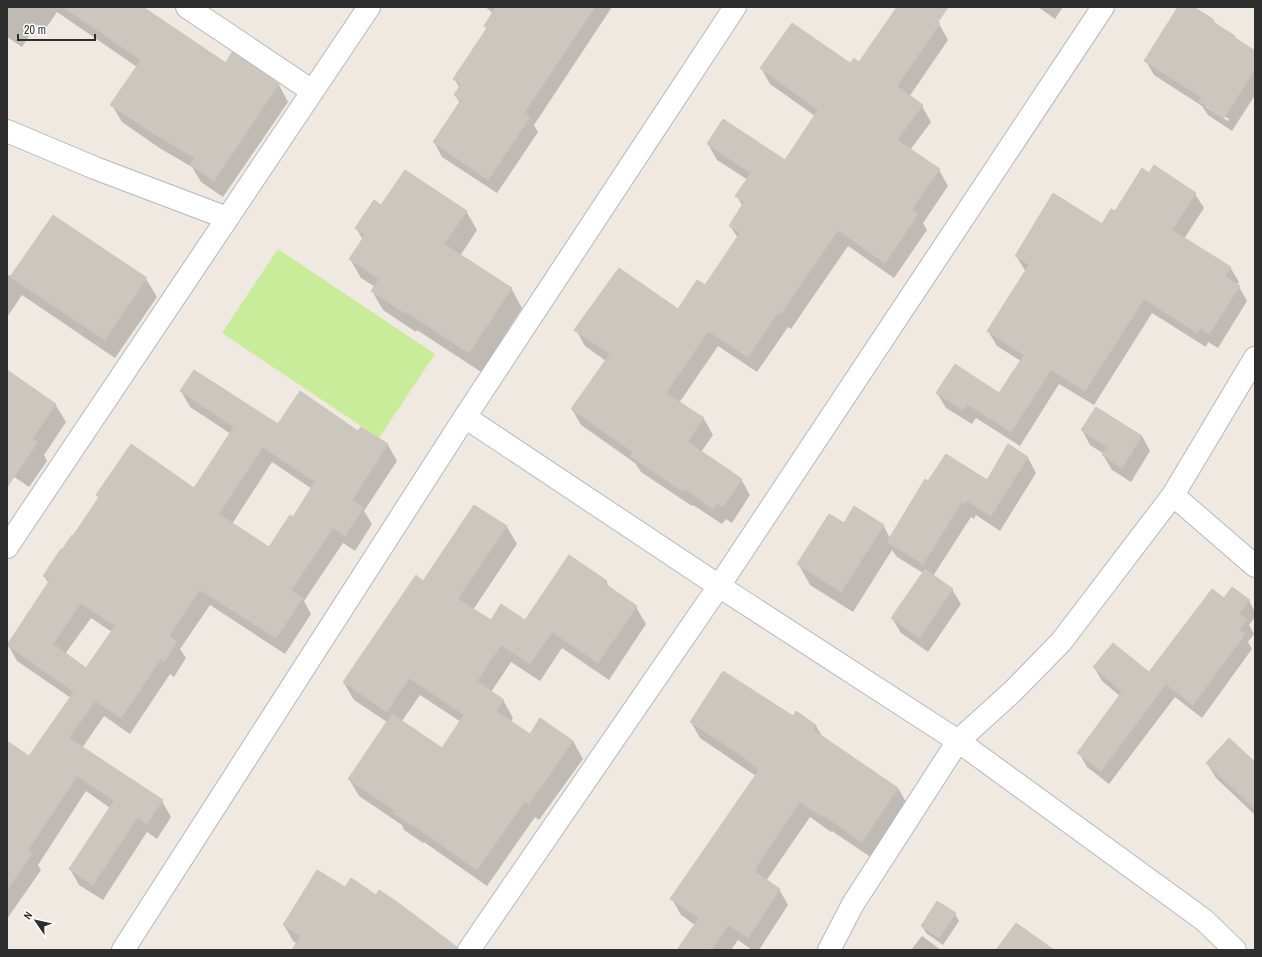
<svg xmlns="http://www.w3.org/2000/svg" width="1262" height="957" font-family="'Archivo Narrow',sans-serif">
  <rect width="100%" height="100%" fill="#efe9e1"/>
  <path fill="#c9ec9a" d="M278,249l157,105 -56,84 -157,-105z"/>
  <path fill="#0003" fill-rule="evenodd" d="M7,7h136l83,57 6,-10 47,31 9,17 -65,95 -22,-15 -9,-15 -31,-18 -39,-27 -10,-17 25,-38 -80,-55 -13,19 -8,-6 -14,22 -15,-10z
    M485,7h127l-78,118 4,7 -41,61 -55,-36 -8,-15 26,-39 -5,-8 5,-7 -6,-9 33,-49 -2,-4 7,-11 -1,-2 1,-1z
    M899,7h17l22,15 10,18 -39,57 13,9 9,16 -21,28 29,20 9,16 -25,37 4,7 -33,48 -46,-32 -57,83 -3,-2 -31,45 -39,-26 -39,57 25,16 9,16 -12,17 40,27 9,16 -18,28 -6,-4 -4,5 -29,-19 -1,1 -51,-34 -6,-9 -54,-38 -9,-16 34,-48 -21,-15 -9,-16 103,-19 26,-24 33,-49 -8,-12 13,-19 -6,-11 11,-16 -31,-20 -9,-16 78,17 29,-45 -45,-32 -9,-16 98,-4z
    M1038,7h25l-8,12z
    M1179,7h14l21,14 2,4 39,27v43l-23,36 -24,-16 -6,-9 -48,-31 -8,-14zM1206,105l23,14 -1,2 -22,-14z
    M1149,174l46,20 9,14 -20,31 46,28 9,15 -2,3 2,2 8,14 -29,47 -10,-6 -2,5 -54,-34 -58,92 -35,-21 -39,62 -44,-28 -4,6 -26,-16 -9,-15 63,1 21,-33 -24,-15 -9,-15 38,-59 -10,-16 86,-30z
    M381,206l85,5 11,19 -17,26 51,32 11,20 -41,64 -64,-42 -1,2 -33,-22 -11,-19 3,-4 -14,-9 -11,-19 13,-19 -7,-12z
    M7,274l5,3 134,2 11,18 -42,61 -93,-63 -15,22z
    M7,369l3,5 45,30 11,18 -22,33 3,6 -18,26 -22,-15z
    M181,391l97,35 80,7 3,-5 27,17 9,16 -33,50 8,13 -17,27 -12,-8 -39,58 7,13 -26,40 -75,-49 -30,44 6,9 -12,19 -4,-3 -40,60 -26,-18 -22,32 80,53 9,16 -14,22 -10,-7 -44,68 -24,-15 -9,-16 40,-61 -24,-17 -48,74 3,5 -34,49v-170l22,8 42,-59 -54,-37 -9,-16 41,-61 -5,-8 29,-39 26,-39 -1,-3 97,-6 36,-55 -41,-27zM272,462l40,27 -19,29 -23,30 -38,-24zM91,618l21,14 -25,37 -22,-15z
    M1082,430l60,6 8,15 -19,31 -19,-12 -9,-15 1,-1 -14,-9z
    M1009,446l19,12 8,15 -36,58 -24,-16 -2,4 -3,-2 -38,59 19,13 9,15 -33,48 -27,-19 -9,-15 31,-45 -26,-16 -5,-7 -39,62 -43,-27 -11,-20 45,-41 39,1 7,13 38,-55 59,-2z
    M475,506l32,21 10,17 -44,66 18,11h34l81,-40 4,8 26,18 10,17 -37,56 -47,-32 -22,33 -29,-19 -20,30 12,8 10,18 -3,4 20,13 43,6 10,18 -44,61 -4,-3 -48,69 -63,-44 -1,1 -19,-13 -2,-5 -43,-29 -10,-17 38,-57 -33,-22 -10,-17 79,-101zM420,695l41,27 -18,27 -41,-28z
    M1224,599l25,2 6,11v5l-6,8 5,9 -6,8 4,7 -50,69 -27,-21 -66,87 -22,-17 -8,-14 41,-57 -18,-15 -8,-14 55,7z
    M796,713l20,13 6,10 76,52 9,16 -35,54 -40,-27 -1,1 -21,-15 -44,64 13,8 9,16 -29,45h-7l-14,-10 -7,10h-54l18,-25 -14,-10 -9,-16 84,-123 -56,-38 -9,-16 102,-4z
    M1207,763h48v52l-39,-37z
    M955,914l4,7 -16,24 -17,-12 -4,-7z
    M284,925l168,25h-159l4,-6 -4,-3z
    M922,936l19,14h-30z"/>
  <path fill="#cbc7bf" stroke="#cbc5ba" fill-rule="evenodd" d="M63,7h80l83,56 6,-11 47,32 -65,97 -24,-16 5,-7 -44,-26 -41,-27 31,-45z
    M496,7h99l-71,106 6,4 -42,63 -55,-38 28,-42 -7,-5 7,-11 -8,-5 34,-51 -3,-2z
    M897,7h51l-10,15 2,1 -43,63 26,19 -26,35 43,29 -28,40 6,5 -33,49 -47,-33 -57,84 -3,-2 -30,45 -40,-26 -42,62 38,25 -16,24 54,37 -19,28 -6,-4 -4,6 -29,-20 -2,2 -52,-35 3,-4 -62,-43 39,-55 -36,-24 45,-62 59,41 19,-29 8,5 35,-52 -11,-7 15,-24 -9,-6 16,-23 -44,-29 16,-25 62,41 33,-50 -58,-42 32,-45 58,40 4,-5 5,4z
    M1178,7h16l20,13 -1,2 22,14 -1,1 21,14v18l-31,49 -25,-17 2,-4 -57,-36z
    M1154,165l42,28 -24,37 59,37 -6,9 15,10 -31,48 -9,-6 -3,5 -53,-34 -59,92 -34,-21 -40,62 -44,-28 -4,6 -27,-17 19,-29 44,29 25,-38 -37,-24 42,-66 -14,-9 38,-63 49,31 9,-15 4,2 27,-43 7,5z
    M405,170l62,41 -23,33 68,44 -43,65 -63,-41 -1,1 -34,-22 8,-12 -30,-20 16,-24 -10,-7 19,-28 7,5z
    M53,215l94,63 -42,62 -95,-63z
    M7,370l49,34 -24,35 6,3 -31,45z
    M194,370l84,54 22,-33 58,40 3,-4 27,17 -36,56 11,8 -18,28 -12,-8 -42,62 12,8 -27,40 -76,-48 -31,46 8,6 -13,20 -3,-3 -40,59 -26,-17 -26,37 94,62 -16,24 -9,-7 -45,68 -24,-16 45,-68 -37,-25 -49,74 4,3 -25,37v-149l22,15 45,-64 -67,-47 43,-65 -7,-4 18,-27 1,1 10,-15 1,1 26,-39 -3,-2 35,-51 63,44 40,-61 -54,-36zM263,447l52,35 -22,35 -3,-2 -21,32 -50,-33zM81,603l34,23 -29,42 -33,-24z
    M1096,407l46,29 -20,32 -20,-13 5,-8 -26,-17z
    M1008,444l20,13 -37,59 -24,-15 -2,3 -3,-2 -39,62 -36,-22 38,-63 3,2 18,-27 41,26z
    M474,505l33,21 -49,73 33,21 10,-16 24,16 44,-65 38,26 -2,3 32,22 -39,57 -46,-31 -22,32 -29,-19 -24,36 27,19 -8,11 34,23 10,-16 33,23 -44,63 -4,-3 -48,69 -64,-45v1l-20,-13 2,-2 -47,-32 44,-65 50,34 22,-33 -55,-37 -22,34 -44,-30 73,-107 7,6z
    M854,506l30,19 -43,67 -44,-28 32,-50 15,9z
    M925,569l28,20 -34,49 -28,-20z
    M1232,587l18,13 -11,14 8,5 -8,11 6,4 -52,71 -27,-21 -65,87 -24,-18 45,-61 -29,-25 20,-24 36,29 63,-83 12,9z
    M723,671l70,45 3,-5 20,14 -3,5 85,58 -36,54 -39,-27 -1,2 -22,-15 -43,64 1,1 -3,5 25,17 -32,49 -20,-13 -17,25h-34l22,-32 -29,-19 89,-129 -17,-14 -52,-34z
    M1229,738l26,24v47l-49,-46z
    M317,870l28,17 6,-9 25,17 3,-5 18,12 60,45v3h-165l9,-14 -18,-11z
    M937,901l19,12 -17,25 -18,-12z
    M1016,923l38,27h-58z"/>
  <g fill="none" stroke-linecap="round" stroke-linejoin="round">
    <defs>
      <path id="minor" d="M187,7l125,84
        M7,131l88,37 132,50
        M465,417l254,169 239,155 246,179 31,30
        M1173,495l82,71
        M123,950l342,-533 270,-410
        M469,950l250,-364 384,-579
        M829,950l24,-46 105,-163 54,-49 49,-50 112,-147 82,-137"/>
      <path id="tertiary" d="M7,547l362,-540"/>
    </defs>
    <use href="#minor" stroke="#b4b7c1" stroke-width="24"/>
    <use href="#tertiary" stroke="#b4b7c1" stroke-width="24"/>
    <use href="#minor" stroke="#fff" stroke-width="22"/>
    <use href="#tertiary" stroke="#fff" stroke-width="22"/>
  </g>
  <rect width="1262" height="957" fill="none" stroke="#2e2e2e" stroke-width="16"/>
  <g transform="translate(36 921) rotate(304)" stroke="#ffffff" stroke-width="3" paint-order="stroke">
  <path d="M0-3L7 15L0 10L-7 15Z" fill="#2e2e2e"/>
  <text y="-6" font-size="11" font-weight="bold" text-anchor="middle" fill="#2e2e2e">N</text>
  </g>
  <path d="M18 34v6h77v-6" fill="none" stroke="#2e2e2e" stroke-width="2"/>
  <text x="24" y="34" font-size="12" fill="#2e2e2e" stroke="#ffffff" stroke-width="3" paint-order="stroke">20 m</text>
</svg>
